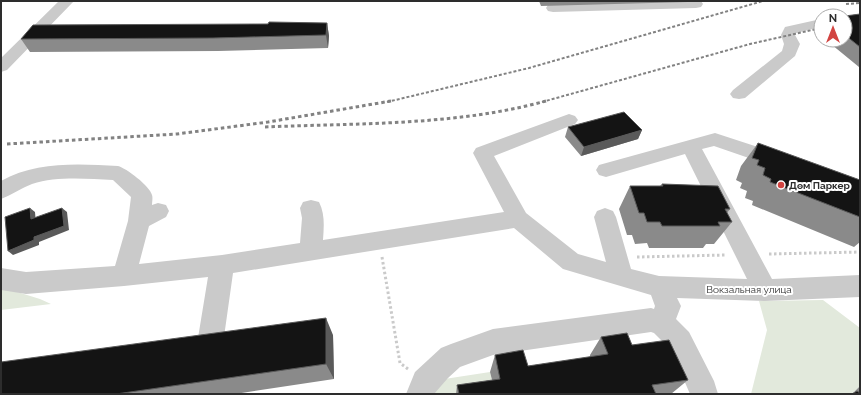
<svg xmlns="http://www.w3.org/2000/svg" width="861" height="395" font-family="Raleway,sans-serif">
  <rect width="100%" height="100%" fill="#fff"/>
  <path fill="#e2e9dc" d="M1,287l39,12 11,5 -50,6z
    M823,300l37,28v58l-8,8h-101l16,-64 -8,-29z
    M490,372l5,22h-64l7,-14z"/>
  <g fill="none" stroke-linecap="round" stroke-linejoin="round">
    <path stroke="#cacaca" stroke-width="3" stroke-dasharray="2.5 2.5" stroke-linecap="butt" d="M769,254l91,-2
      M382,257l18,106 8,6
      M637,257l89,-2"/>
    <path fill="#cacaca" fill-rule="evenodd" d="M59,1h15l-67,69 -6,2v-14z
      M655,1h46l2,3 -2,3 -5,1 -143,4 -5,-1 -2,-3 2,-3 5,-1z
      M821,19v8l-25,6 -1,2 5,9 -5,12 -50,42 -6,1 -6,-1 -3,-4 3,-4 49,-39 2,-7 -3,-9 4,-8z
      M569,114l6,2 3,4 -3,4 -81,32 32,57 52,41 28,8 -12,-45 3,-6 8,-3 8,3 3,6 15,52 28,7 88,3 -62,-125 -79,23 -7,-2 -3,-5 3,-5 116,-32 70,23 3,5 -3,5 -7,2 -64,-22 -12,3 70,130 88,-4v22l-95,4 -88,-3 4,8 -5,13 13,13 25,49 4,13h-28l-19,-44 -17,-17 -3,-1 -158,23 -33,12 -12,11 -14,16h-28l9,-22 26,-24 10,-4 42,-15 158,-21 3,1 1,-3 -4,-11 -88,-26 -49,-41 -281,45 -10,71 -4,9 -9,4 -9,-4 -4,-9 11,-67 -84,9 -98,8 -25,-4v-22l25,4 89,-6 13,-45 3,-24 -18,-17c-26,-1 -56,-4 -81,4 -11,4 -20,11 -31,15v-18c35,-20 78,-17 117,-15 8,2 32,20 34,29 1,3 0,7 0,10l6,-2 8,2 3,6 -3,6 -17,9 -10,38 83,-9 78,-12 2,-25 -2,-10 3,-6 8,-2 8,2c6,12 5,24 4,38l181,-28 -31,-59 3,-5z"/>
    <path stroke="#828282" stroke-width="2" stroke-dasharray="3 2" stroke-linecap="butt" d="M846,4l14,-1
      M387,102l142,-34 234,-67
      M542,102l208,-58 71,-16"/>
    <path stroke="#828282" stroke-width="3" stroke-dasharray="3.5 3" stroke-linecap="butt" d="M265,127c93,-4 190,-1 281,-26
      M7,144l170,-10 91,-12 123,-21"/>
  </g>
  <path fill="#8a8a8a" d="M539,1h150l-1,1 -147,4z
    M860,14v53h-1l-33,-27h19v-24z
    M327,23l2,13 -1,12 -110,3 -188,1 -9,-13z
    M821,24v12l-5,-4z
    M568,127l74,3 -4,9 -57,17 -16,-19z
    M758,143l102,37v62l-6,5 -102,-42 1,-4 -8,-3 2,-7 -7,-3 2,-5 -6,-3 5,-14z
    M662,184l68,25 -3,4 5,9 -18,22h-8l-3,4h-54l-2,-5 -12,1 -3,-9h-5l-8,-26 11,-23h30z
    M333,335l1,44 -99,15h-234z
    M601,337l31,8 56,35 -17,14h-215l1,-9 35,-5 -2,-8 5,-17 33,11 62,-9v-2z
    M860,386v8h-9l2,-1z"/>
  <path fill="#5a5a5a" d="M327,23l2,13 -1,12 -2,-13z
    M642,130l-4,9 -57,17 3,-9z
    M30,208l5,4 1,12 -5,-5z
    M62,208l5,4 2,18 -30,12v3l-26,10 -5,-4 26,-14z
    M326,318l7,17 1,44 -8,-15z"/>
  <path fill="#141414" stroke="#5a5a5a" d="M860,14v33l-15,-12v-19z
    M269,22l58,1 -1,12 -113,3 -192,1 12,-14 235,-1z
    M624,112l18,18 -58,17 -16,-20z
    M758,143l102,37v37l-90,-35 1,-3 -8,-4 2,-7 -8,-3 2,-5 -7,-2z
    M662,184l56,2 12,23h-5l7,13h-14l2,4h-58l-2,-4h-13l-3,-9h-5l-9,-27h33z
    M30,208l1,11 31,-11 2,18 -30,11v3l-26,11 -3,-34z
    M326,318v46l-210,30h-115v-32z
    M627,333l5,12 37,-5 19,40 -36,5 4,9h-197l-2,-9 43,-6 -5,-24 28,-5 5,16 80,-12 -7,-17z
    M857,391l3,2v1h-8z"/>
  <circle fill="#d24441" stroke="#fff" stroke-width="1.5" cx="781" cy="185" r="4"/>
  <g text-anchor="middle" stroke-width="4" stroke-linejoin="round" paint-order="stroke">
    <g font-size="10" font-weight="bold" fill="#2d2d2d" stroke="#fff" text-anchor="start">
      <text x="789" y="189">Дом Паркер</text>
    </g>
    <g font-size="10" fill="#2d2d2d" stroke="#fff">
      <text x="749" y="293">Вокзальная улица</text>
    </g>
  </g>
  <rect width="861" height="395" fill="none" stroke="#2d2d2d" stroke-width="4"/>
  <g transform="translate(833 28)"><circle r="19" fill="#ffffff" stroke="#ababab"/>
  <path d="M0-3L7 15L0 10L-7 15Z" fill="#d24441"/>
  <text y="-6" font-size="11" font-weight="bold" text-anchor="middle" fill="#2d2d2d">N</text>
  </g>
</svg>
